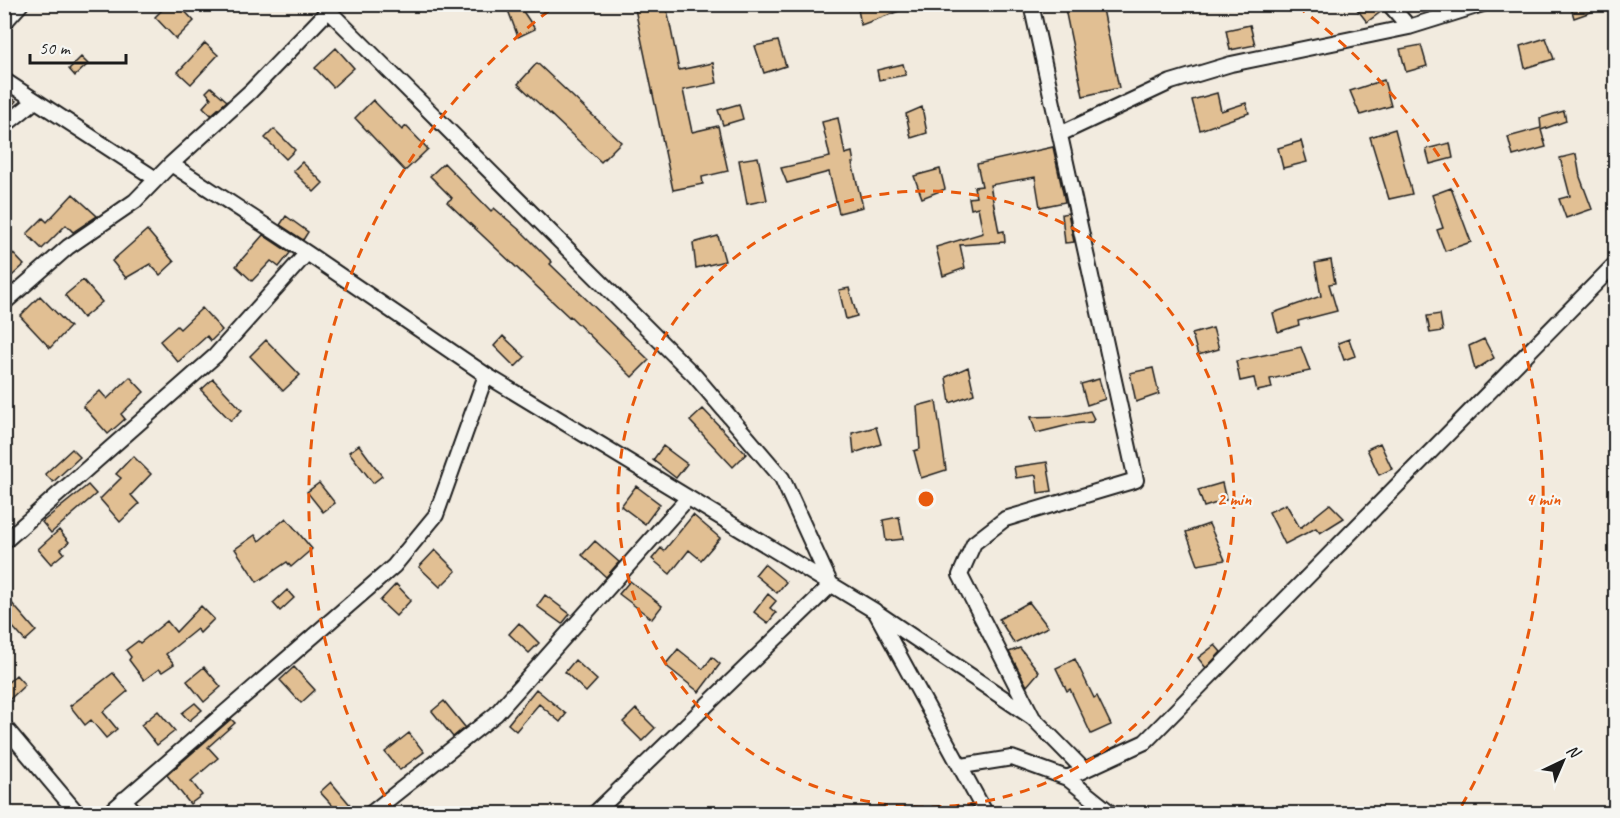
<svg xmlns="http://www.w3.org/2000/svg" width="1620" height="818" font-family="Caveat,sans-serif">
  <rect width="100%" height="100%" fill="#f2ebdf"/>
  <filter id="ink" filterUnits="userSpaceOnUse"><feTurbulence type="fractalNoise" baseFrequency=".0167" numOctaves="2"/><feDisplacementMap in="SourceGraphic" scale="12" xChannelSelector="R" yChannelSelector="G"/><feConvolveMatrix kernelMatrix="1 2 1 2 8 2 1 2 1" color-interpolation-filters="sRGB"/></filter>
  <g filter="url(#ink)">
    <path fill="#e1bf93" stroke="#1c1c1c" stroke-width="1.5" d="M168,4h10l16,17 -18,18 -21,-22z
      M518,4l17,25 -17,8 -10,-27z
      M634,4h32l13,66 34,-7 4,20 -34,7 9,42 26,-6 10,45 -26,6 1,7 -30,6z
      M857,4h56v2l-52,19z
      M1064,4h38l17,84 -36,8z
      M1353,4h23l6,7 -15,11z
      M1570,4h38v2l-34,12z
      M1250,25l5,20 -25,5 -4,-20z
      M1546,38l8,21 -29,9 -5,-22z
      M778,41l8,25 -22,7 -9,-27z
      M205,43l13,12 -27,29 -13,-12z
      M1421,45l6,21 -21,6 -6,-23z
      M336,48l18,20 -21,19 -18,-19z
      M81,57l7,7 -13,12 -6,-7z
      M537,63l84,79 -20,20 -83,-78z
      M903,64l3,11 -27,5 -2,-10z
      M1384,80l7,26 -31,9 -10,-24z
      M211,87l16,14 -16,14 -8,-8 8,-9 -5,-6z
      M4,93l12,8 -12,13z
      M1217,93l4,18 25,-8 3,10 -49,17 -8,-30z
      M373,100l29,30 4,-4 22,23 -23,22 -50,-53z
      M739,104l4,15 -20,6 -5,-15z
      M922,107l5,26 -16,5 -5,-24z
      M1564,111l2,10 -25,9 5,17 -33,9 -5,-19 33,-9 -1,-10z
      M838,118l7,36 7,-2 2,11h-2l11,44 -24,6 -10,-41 -42,11 -6,-15 49,-11 -8,-35z
      M274,129l21,21 -9,9 -21,-21z
      M1395,129l17,65 -23,5 -19,-62z
      M1301,141l6,21 -24,6 -5,-20z
      M1450,143l3,15 -23,6 -4,-15z
      M1053,147l12,55 -25,5 -5,-30 -45,8 9,47 5,-1 1,11 -45,3 5,23 -22,8 -7,-29 47,-14 -5,-26 -7,2 -2,-11 7,-1 -2,-10 8,-1 -5,-22z
      M1576,154l4,23 12,32 -26,9 -7,-19 11,-3 -10,-38z
      M758,157l9,43 -20,4 -8,-44z
      M302,162l21,21 -9,9 -21,-21z
      M444,163l47,48 3,-3 29,25 29,29 -2,2 99,96 -17,17 -62,-61 -1,1 -122,-115 5,-4 -22,-22z
      M940,169l5,20 -23,9 -8,-22z
      M1451,188l20,54 -26,9 -8,-21 6,-2 -11,-33z
      M73,194l24,22 -24,16 -7,-7 -24,24 -15,-15 16,-16 4,4z
      M1068,213l6,29 -9,1 -3,-29z
      M286,216l22,16 -5,8 -23,-15z
      M147,230l27,32 -14,13 -10,-11 -24,14 -14,-17z
      M263,235l27,18 -11,14 -8,-6 -19,20 -16,-15z
      M718,236l7,25 -29,7 -3,-25z
      M4,244l20,21 -20,18z
      M1331,260l4,23 -6,1 8,27 -39,10 1,4 -21,7 -5,-19 48,-17 -6,-33z
      M83,280l19,22 -19,16 -18,-23z
      M849,288l8,28 -11,3 -7,-29z
      M40,296l30,31 -20,21 -30,-32z
      M202,308l20,22 -11,11 -4,-5 -29,26 -18,-21 17,-15 3,3z
      M1440,314l3,17 -13,2 -3,-17z
      M1213,328l6,21 -21,6 -6,-21z
      M503,336l22,21 -10,10 -21,-21z
      M1349,339l6,17 -11,4 -6,-17z
      M1484,339l10,19 -19,12 -6,-24z
      M266,340l34,35 -17,16 -33,-35z
      M1301,347l9,24 -40,8 2,9 -15,3 -3,-13 -14,3 -4,-20z
      M968,367l6,27 -24,9 -4,-26z
      M1153,368l6,26 -23,8 -6,-29z
      M130,377l14,15 -23,22 4,5 -17,15 -25,-28 17,-15 7,8z
      M213,379l29,31 -11,11 -30,-31z
      M1099,379l6,20 -18,6 -6,-21z
      M936,401l10,69 -25,8 -7,-27 6,-2 -3,-43z
      M703,409l43,45 -13,13 -43,-46z
      M1090,411l4,8 -2,3 -19,2 -37,9 -5,-16 33,-1z
      M876,427l5,17 -27,9 -2,-20z
      M1380,443l12,26 -13,6 -12,-26z
      M359,445l23,31 -9,7 -24,-31z
      M663,446l24,18 -11,14 -23,-18z
      M72,449l8,8 -27,25 -8,-8z
      M133,456l18,18 -20,21 8,9 -19,18 -20,-23 21,-21 -5,-4z
      M1047,462l5,29 -14,2 -2,-18 -20,3 -2,-11z
      M319,483l16,20 -12,9 -16,-20z
      M1222,483l4,17 -22,7 -6,-17z
      M88,485l8,9 -45,39 -9,-11z
      M636,486l24,18 -15,20 -24,-18z
      M1286,504l14,24 30,-24 14,14 -24,15 -4,-5 -31,16 -16,-32z
      M693,515l27,23 -19,22 -12,-10 -19,24 -18,-15 9,-11 3,3z
      M899,517l4,22 -17,2 -3,-21z
      M286,518l26,31 -21,18 -4,-5 -30,20 -22,-33 20,-14 4,6z
      M1209,524l16,36 -27,5 -12,-33z
      M59,530l10,12 -8,7 3,4 -13,11 -13,-15z
      M595,541l24,21 -13,15 -24,-22z
      M435,550l21,21 -16,16 -21,-20z
      M764,564l22,18 -9,11 -22,-18z
      M630,581l32,25 -10,13 -33,-25z
      M396,584l15,16 -15,16 -16,-15z
      M287,590l7,8 -14,13 -7,-8z
      M4,594l32,37 -11,10 -21,-24z
      M768,594l8,7 -6,7 6,5 -8,10 -14,-11z
      M545,595l25,19 -8,10 -25,-18z
      M1029,602l19,25 -34,16 -15,-24z
      M201,606l13,13 -14,14 -3,-4 -31,25 8,10 -12,8 -3,-3 -15,11 -15,-20 2,-3 -5,-7 12,-9 2,2 27,-22 9,11z
      M519,623l20,20 -10,10 -20,-19z
      M1215,645l6,7 -15,16 -8,-10z
      M1020,648l19,24 -12,14 -18,-34z
      M678,649l25,20 9,-12 8,7 -21,28 -34,-27z
      M1075,659l19,39 3,-2 14,29 -20,9 -21,-45 -3,2 -11,-23z
      M575,660l22,20 -11,12 -21,-20z
      M204,667l17,20 -17,15 -17,-21z
      M294,667l21,23 -14,13 -21,-23z
      M113,673l15,18 -25,21 14,17 -11,9 -15,-18 -6,5 -15,-19z
      M16,675l9,10 -16,15 -5,-5v-9z
      M536,689l30,25 -6,8 -21,-18 -23,27 -8,-7z
      M444,701l21,26 -12,10 -21,-26z
      M195,703l7,7 -13,11 -7,-8z
      M636,709l19,19 -13,13 -19,-19z
      M158,711l17,20 -18,14 -16,-20z
      M231,719l4,4 -27,24 10,11 -27,23 11,14 -12,9 -23,-29z
      M409,733l15,19 -24,18 -15,-18z
      M331,782l26,31h-18l-19,-21z"/>
    <g fill="none" stroke-linecap="round" stroke-linejoin="round">
      <defs>
        <path id="minor" d="M322,4l373,372 87,102 49,107 -237,229
          M1031,4l105,476 -131,39 -31,24 -14,32 73,143
          M1389,4l20,23
          M4,23l17,-19
          M4,80l152,99
          M4,126l31,-25
          M1060,134l111,-52 60,-18 178,-37 74,-23
          M171,164l136,89 179,122 389,236 111,203
          M4,303l64,-56 67,-46 36,-37 80,-73 78,-81
          M4,542l211,-186 92,-103
          M879,614l154,104 51,52
          M4,726l74,88
          M962,766l50,-8 55,20 45,36
          M1067,778l78,-36 471,-479
          M124,799l12,15
          M108,814l286,-248 42,-51 50,-140
          M370,814l126,-100 191,-215"/>
      </defs>
      <use href="#minor" stroke="#1c1c1c" stroke-width="18"/>
      <use href="#minor" stroke="#f6f6f2" stroke-width="14"/>
    </g>
  </g>
  <g fill="none" stroke="#e8590c" stroke-width="3" stroke-dasharray="10 8">
    <circle cx="926" cy="499" r="308"/>
    <path d="M394 812A617 617 0 0 1 555 6M1297 6A617 617 0 0 1 1458 812"/>
  </g>
  <circle cx="926" cy="499" r="9" fill="#e8590c" stroke="#f6f6f2" stroke-width="3"/>
  <g font-size="18" text-anchor="middle" font-weight="bold" fill="#e8590c" stroke="#f6f6f2" stroke-width="4.5" stroke-linejoin="round" paint-order="stroke">
    <text x="1234" y="505">2 min</text>
    <text x="1543" y="505">4 min</text>
  </g>
  <rect width="1620" height="818" fill="none" stroke="#f6f6f2" stroke-width="24"/>
  <rect x="12" y="12" width="1596" height="794" fill="none" stroke="#1c1c1c" stroke-width="2" filter="url(#ink)"/>
  <g transform="translate(1563 761) rotate(44)" stroke="#f6f6f2" stroke-width="4.5" paint-order="stroke">
  <path d="M0-4.5L10 22L0 15L-10 22Z" fill="#1c1c1c"/>
  <text y="-9" font-size="16" font-weight="bold" text-anchor="middle" fill="#1c1c1c">N</text>
  </g>
  <path d="M30 54v9h96v-9" fill="none" stroke="#1c1c1c" stroke-width="3"/>
  <text x="39" y="54" font-size="18" fill="#1c1c1c" stroke="#f6f6f2" stroke-width="4.5" paint-order="stroke">50 m</text>
</svg>
